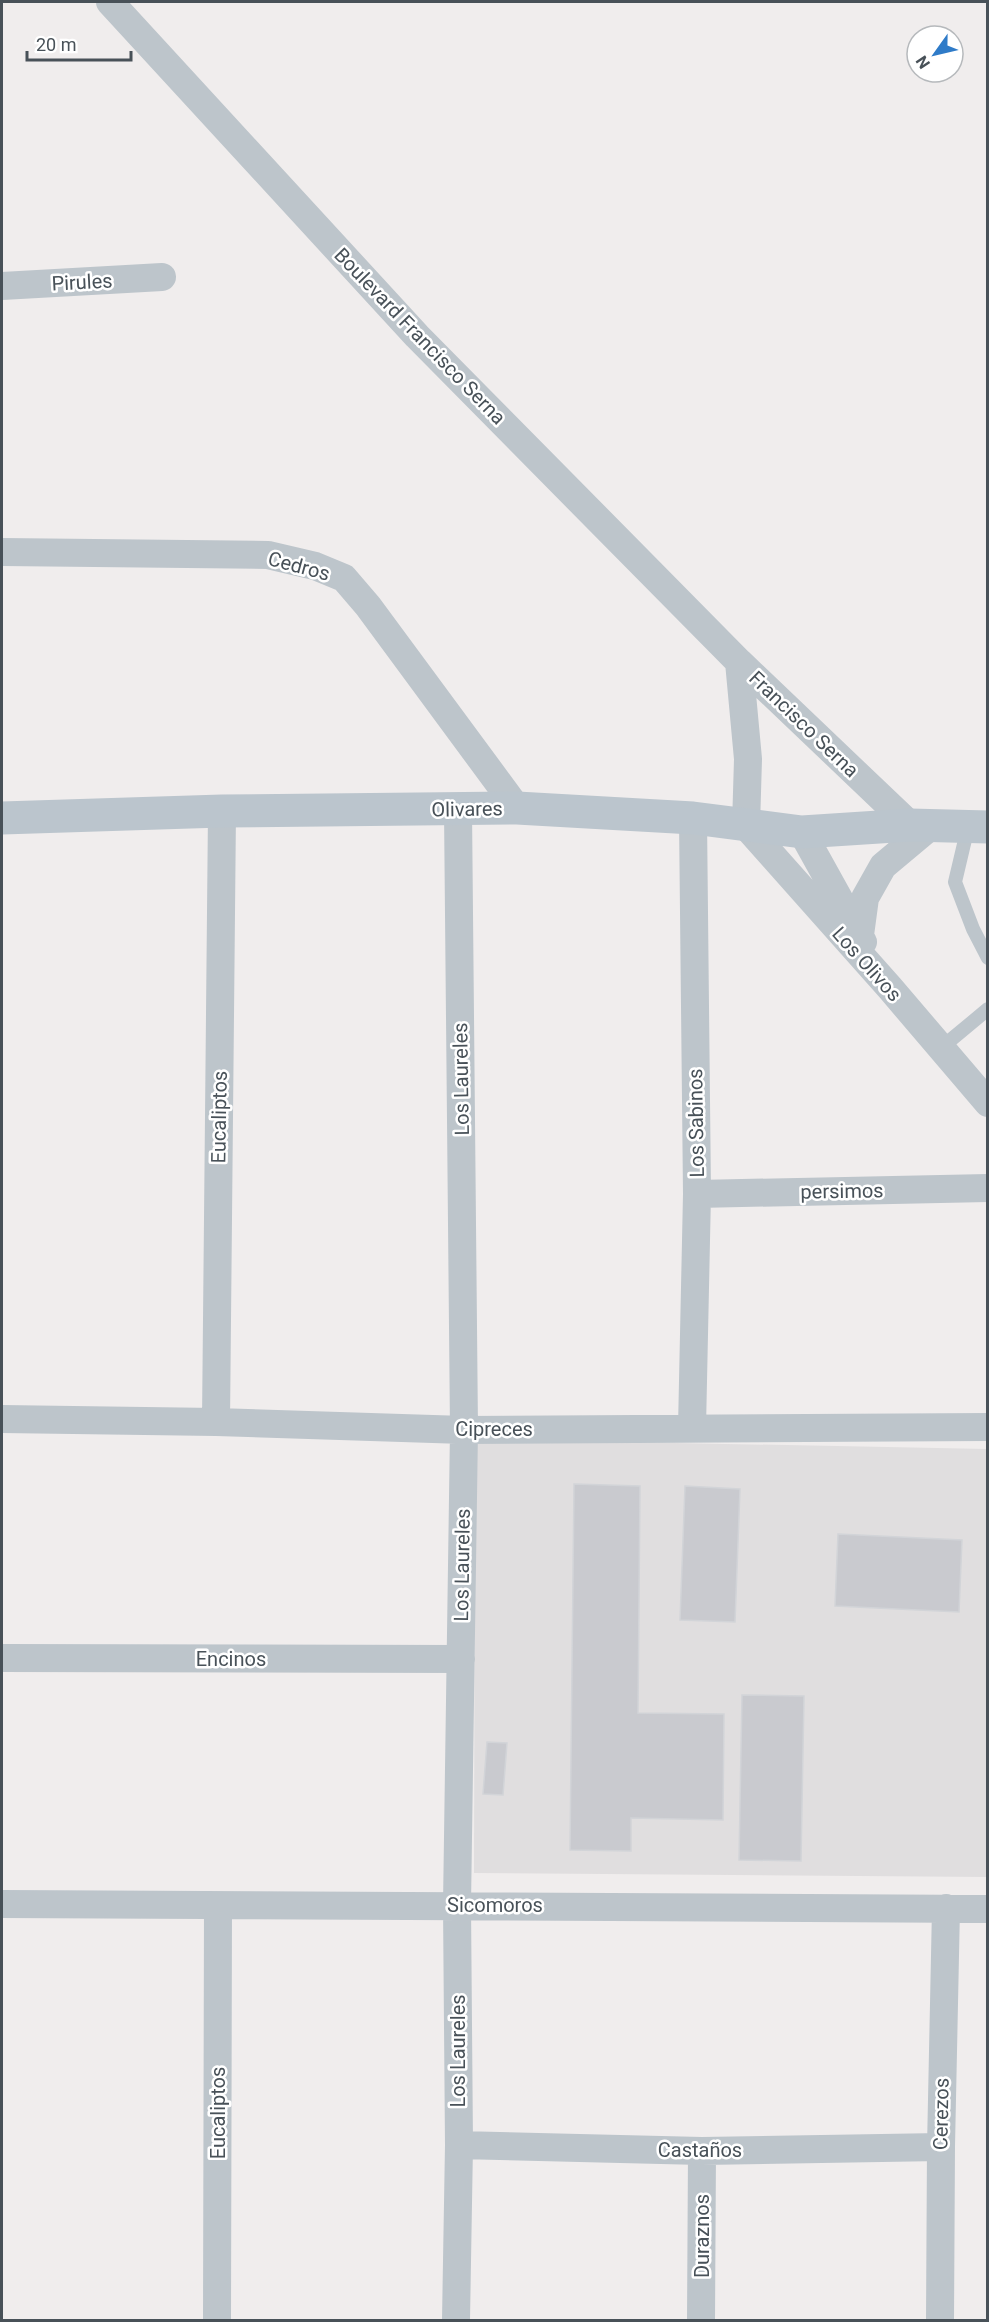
<svg xmlns="http://www.w3.org/2000/svg" width="989" height="2322" font-family="Roboto,sans-serif">
  <rect width="100%" height="100%" fill="#f0eded"/>
  <path fill="#e0dedf" d="M475,1439l512,10v428l-513,-4z"/>
  <path fill="#c9cacf" stroke="#d2d4d8" stroke-width="1.5" d="M574,1484l66,2 -2,227 86,1 -1,106 -92,-2v33l-61,-1z
    M685,1486l55,3 -5,133 -55,-2z
    M838,1534l124,6 -3,72 -124,-6z
    M742,1695l62,1 -3,165 -62,-1z
    M487,1742l20,1 -4,52 -20,-1z"/>
  <g fill="none" stroke-linecap="round" stroke-linejoin="round">
    <path stroke="#bdc5cb" stroke-width="14" d="M968,827l-13,55 18,47 15,29
      M941,1048l47,-39"/>
    <path stroke="#bdc5cb" stroke-width="28" d="M110,2l307,334 322,326 171,163
      M2,286l160,-9
      M2,552l266,3 47,11 29,12 24,28 149,202
      M739,662l9,97 -2,67 144,162 98,115
      M802,832l61,110
      M860,935l5,-37 18,-32 49,-41
      M697,1194l291,-6
      M2,1419l214,3 248,8 524,-3
      M216,1422l6,-611
      M692,1428l5,-234 -4,-376
      M2,1658l459,1
      M2,1904l986,5
      M459,2145l243,6 239,-4
      M217,2320l1,-414
      M456,2320l3,-175 -2,-240 7,-475 -6,-620
      M701,2320l1,-169
      M940,2320l1,-173 5,-239"/>
    <path stroke="#bbc5cd" stroke-width="33" d="M2,818l220,-7 295,-3 176,10 109,14 108,-7 78,2"/>
  </g>
  <g text-anchor="middle" stroke-width="5" stroke-linejoin="round" paint-order="stroke">
    <g font-size="20" fill="#485158" stroke="#fff">
      <text transform="translate(82 282) rotate(-3)" y="7">Pirules</text>
      <text transform="translate(420 336) rotate(46)" y="7">Boulevard Francisco Serna</text>
      <text transform="translate(299 566) rotate(15)" y="7">Cedros</text>
      <text transform="translate(804 724) rotate(44)" y="7">Francisco Serna</text>
      <text transform="translate(467 809) rotate(-1)" y="7">Olivares</text>
      <text transform="translate(867 964) rotate(48)" y="7">Los Olivos</text>
      <text transform="translate(461 1079) rotate(-91)" y="7">Los Laureles</text>
      <text transform="translate(219 1117) rotate(-89)" y="7">Eucaliptos</text>
      <text transform="translate(696 1123) rotate(-91)" y="7">Los Sabinos</text>
      <text transform="translate(842 1191) rotate(-1)" y="7">persimos</text>
      <text x="494" y="1436">Cipreces</text>
      <text transform="translate(462 1565) rotate(-89)" y="7">Los Laureles</text>
      <text x="231" y="1666">Encinos</text>
      <text x="495" y="1912">Sicomoros</text>
      <text transform="translate(458 2051) rotate(-90)" y="7">Los Laureles</text>
      <text transform="translate(218 2113) rotate(-90)" y="7">Eucaliptos</text>
      <text transform="translate(941 2114) rotate(-89)" y="7">Cerezos</text>
      <text x="700" y="2157">Castaños</text>
      <text transform="translate(702 2236) rotate(-90)" y="7">Duraznos</text>
    </g>
  </g>
  <rect width="989" height="2322" fill="none" stroke="#485158" stroke-width="6"/>
  <g transform="translate(935 54) rotate(236)"><circle r="28" fill="#ffffff" stroke="#b6b9bc" stroke-width="1.5"/>
  <path d="M0-4.5L10 22L0 15L-10 22Z" fill="#2f7bc8"/>
  <text y="-9" font-size="16" font-weight="bold" text-anchor="middle" fill="#485158">N</text>
  </g>
  <path d="M27 51v9h104v-9" fill="none" stroke="#485158" stroke-width="3"/>
  <text x="36" y="51" font-size="18" fill="#485158" stroke="#ffffff" stroke-width="4.5" paint-order="stroke">20 m</text>
</svg>
